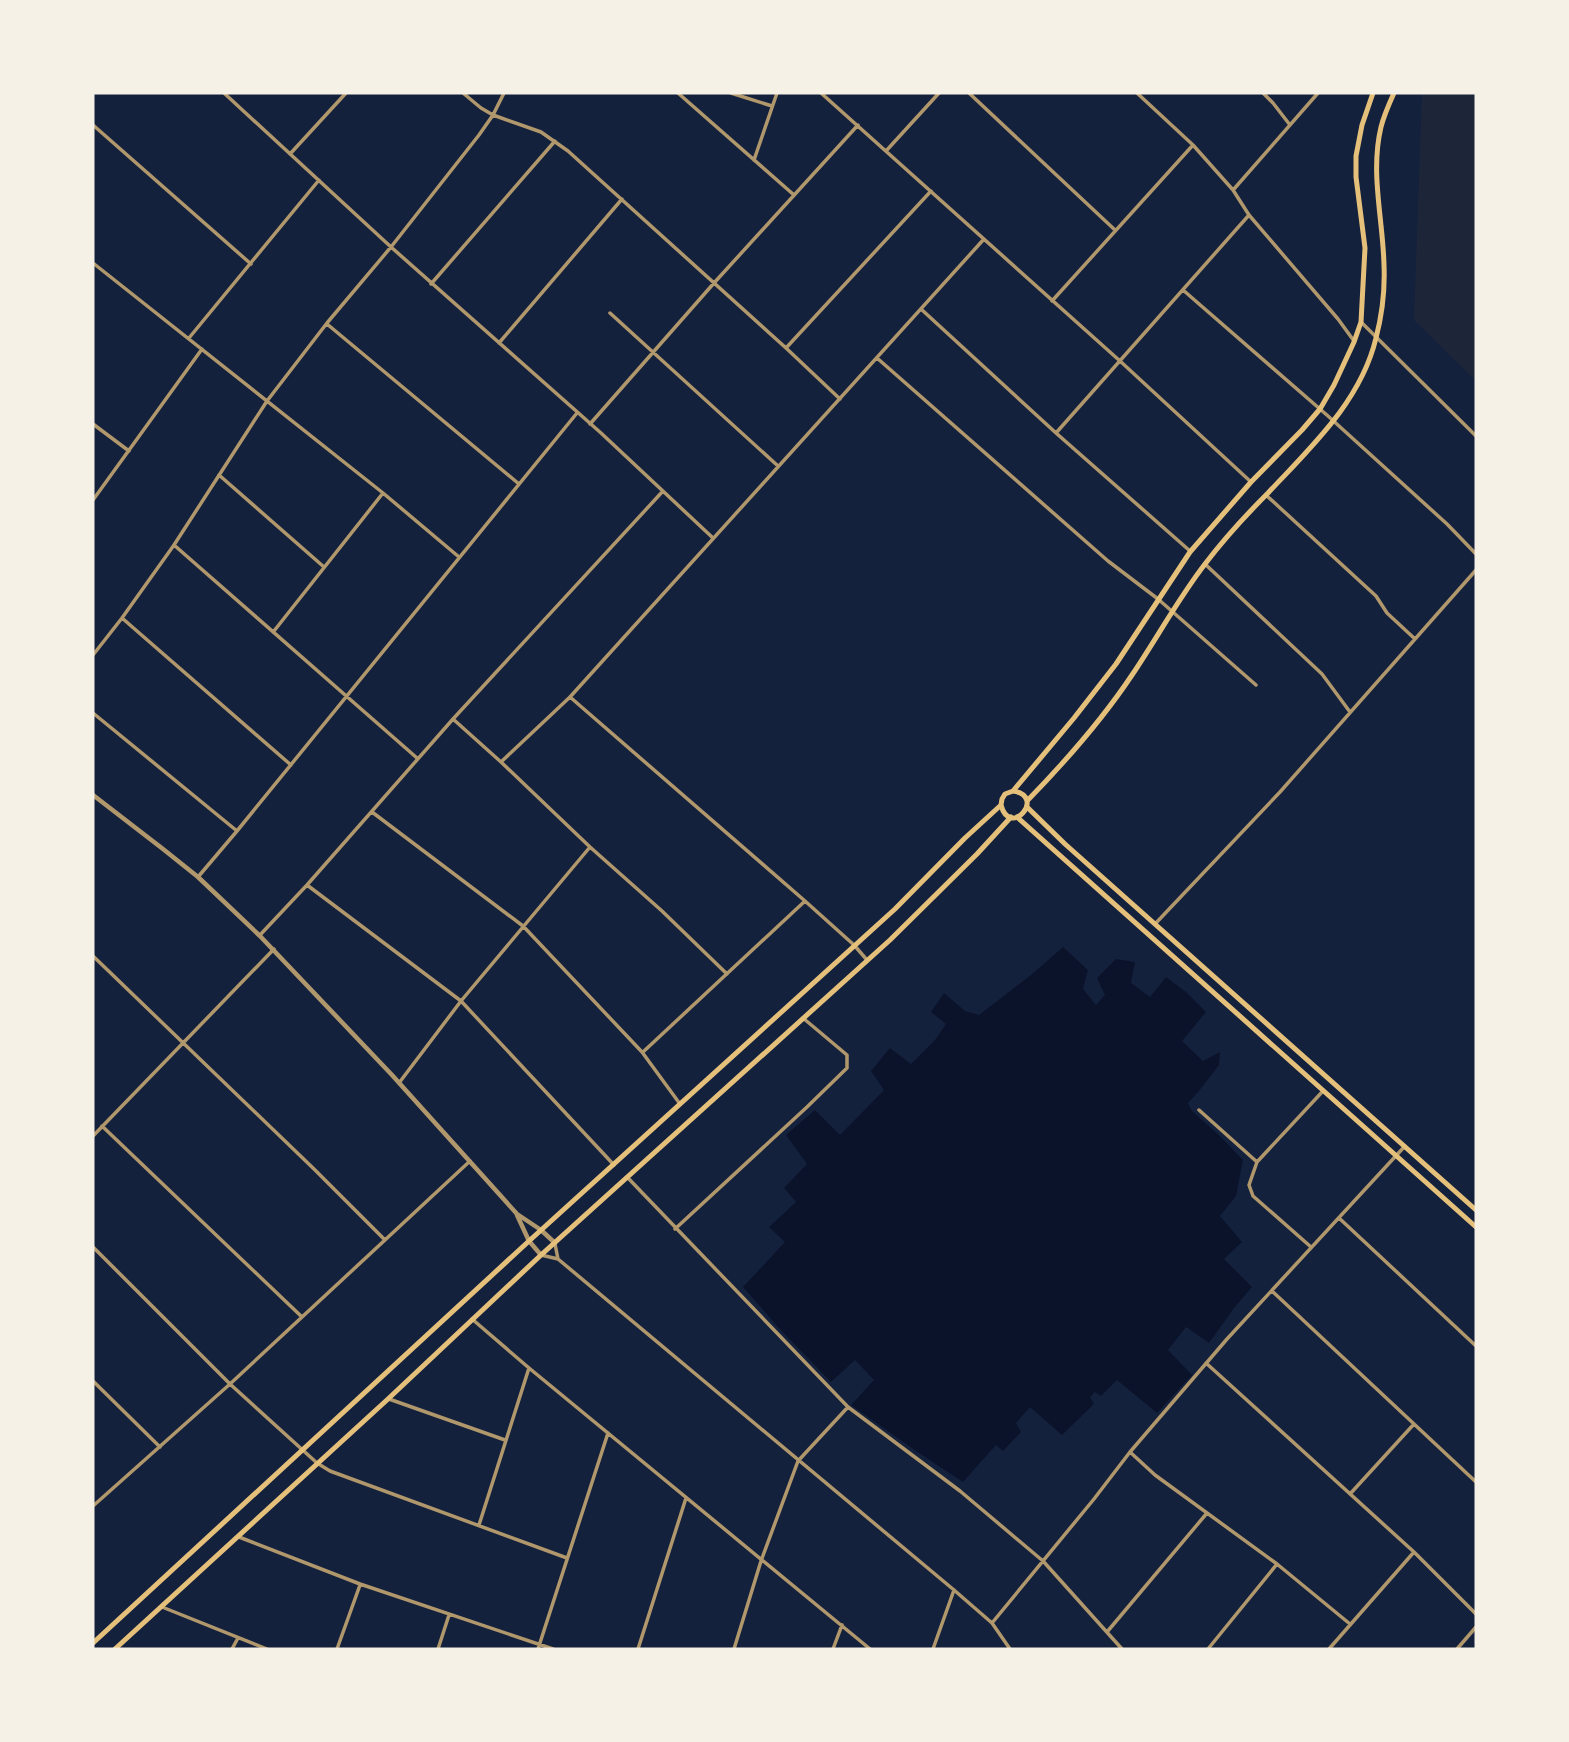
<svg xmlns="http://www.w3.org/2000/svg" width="1569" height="1742" font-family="'Exo 2',sans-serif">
  <rect width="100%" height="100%" fill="#14213d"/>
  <path fill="#1d2539" d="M1422,93h54v288l-62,-61z"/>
  <path fill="#0b132b" d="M1063,947l25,23 -5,19 13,16 9,-10 -8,-17 19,-19 19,3 -4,21 19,14 16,-20 20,15 20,20 -24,29 21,20 17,-9 -1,13 -20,26 -11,12 4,8 28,25 23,24 -7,36 -16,20 22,26 -18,17 28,28 -18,21 -25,35 -23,-16 -18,23 24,25 -35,38 -40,-33 -16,16 -6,-4 -5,5 4,7 -32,31 -32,-28 -14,16 5,9 -18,19 -7,-6 -33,37 -47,-31 -65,-46 23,-25 -19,-20 -24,22 -54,-56 -34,-39 42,-45 -16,-15 27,-25 -12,-14 23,-24 -21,-29 29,-25 25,25 44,-45 -13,-19 19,-23 21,16 24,-24 11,-16 -15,-12 13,-19 21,18 14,4 52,-40z"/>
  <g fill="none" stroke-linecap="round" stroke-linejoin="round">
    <path stroke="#b1986c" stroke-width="3.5" d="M224,93l167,154 210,186 112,105
      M463,93l18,15 12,7 48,17 27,19 218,197 54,51
      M678,93l116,102
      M731,93l41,13
      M821,93l299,268 131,121
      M969,93l146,137
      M1137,93l56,52 40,45 16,25 89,104 16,22
      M1263,93l10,10 17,22
      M93,125l158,139
      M886,151l53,-58
      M290,154l56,-61
      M754,160l23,-67
      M1234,189l84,-96
      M93,263l290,230 76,64
      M431,284l124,-143
      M1183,290l145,126 119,108 29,30
      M1052,301l141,-156
      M921,309l135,124 134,118
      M610,313l168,153
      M1361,322l115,114
      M327,324l192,160
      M189,338l130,-158
      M499,343l123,-144
      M786,348l145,-157
      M877,358l231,203 50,38 98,86
      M93,424l36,27
      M590,424l124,-141 144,-158
      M1056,433l193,-218
      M219,475l105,92
      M1266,495l110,101 11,17 28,26
      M93,500l109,-151
      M174,545l243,213
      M1205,564l117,110 28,38
      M122,618l169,147
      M274,631l109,-138
      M93,655l29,-37 52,-73 93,-144 60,-78 64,-76 88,-112 14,-20 11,-22
      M570,697l235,204 49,44 13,15
      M93,713l144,118
      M453,719l48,43 89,85 72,64 65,63
      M501,762l69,-65 414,-458
      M372,812l151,114 119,126 38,52
      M198,877l39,-46 340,-418
      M307,885l154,116 153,164
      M1155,924l125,-132 196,-222
      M260,935l47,-50 146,-166 210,-228
      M93,956l221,213 71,71
      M643,1052l162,-151
      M399,1083l62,-82 129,-154
      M1199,1110l58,52
      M102,1126l200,191
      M93,1136l181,-187
      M628,1178l220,229 112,84 83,70 79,88
      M1339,1218l137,128
      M675,1229l132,-122 40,-39v-13l-44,-37
      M555,1244l3,15
      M93,1247l137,137 87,79 13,8 237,87
      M1311,1247l-58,-51 -4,-11 8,-23 66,-71
      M541,1255l17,4 396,331 38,33 18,26
      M1272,1291l204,191
      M472,1319l57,49 341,281
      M1206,1363l208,189 62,62
      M93,1381l67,66
      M389,1399l116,41
      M1130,1452l25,23 122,89 73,60
      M1350,1494l64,-70
      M93,1506l137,-122 240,-223
      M479,1525l50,-157
      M239,1537l121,47 193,65
      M162,1607l105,42
      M992,1623l102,-124 36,-47 97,-113 178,-193
      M1107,1632l100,-119
      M232,1649l6,-11
      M337,1649l23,-64
      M438,1649l11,-34
      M538,1649l70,-216
      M638,1649l48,-151
      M734,1649l27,-88 37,-100 50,-54
      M833,1649l9,-24
      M933,1649l21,-59
      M1208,1649l69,-85
      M1329,1649l85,-97
      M1457,1649l19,-22"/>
    <path stroke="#b1986c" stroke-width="4.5" d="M93,795l70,54 35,28 62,59 132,139 125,139 24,16 14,13
      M517,1215l12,26 12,14"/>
    <path stroke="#e5c07b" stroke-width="5" d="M1027,801c38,-39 75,-81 105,-126 25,-37 46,-76 73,-111 19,-25 41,-49 63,-71 43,-46 93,-92 108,-155 6,-23 9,-50 8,-73 -1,-46 -14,-92 -3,-138 3,-12 8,-23 13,-34
      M1001,805c9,34 46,-9 12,-14
      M1027,807l38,37 411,366
      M1017,817l459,410
      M93,1643l436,-402 366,-332 70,-71 36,-33 1,-6 3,-5 8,-3 61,-73 42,-54 74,-112 61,-70 51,-52 18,-21 14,-24 20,-43 7,-20 4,-74 -9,-71v-21l6,-31 11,-32
      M115,1649l273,-250 153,-144 349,-315 87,-86 34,-37"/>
  </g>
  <rect width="1569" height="1742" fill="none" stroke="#f6f1e7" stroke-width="189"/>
</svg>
